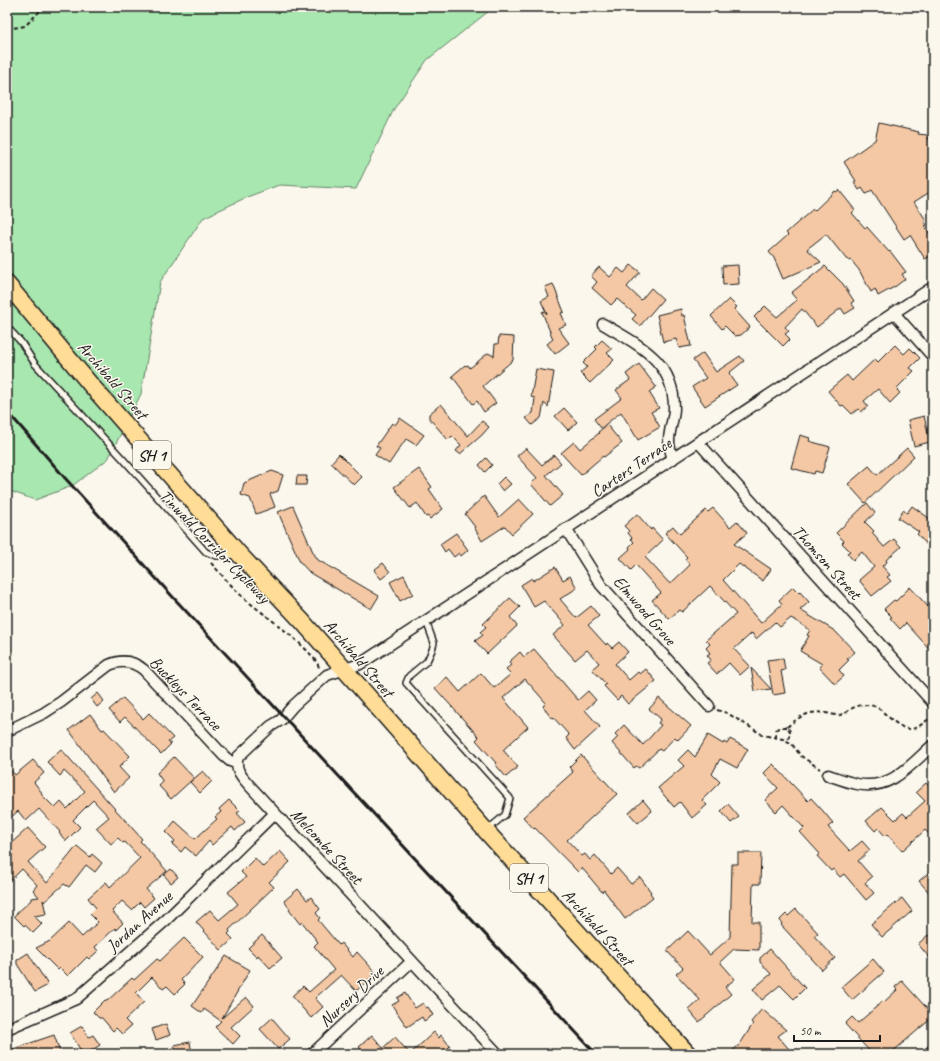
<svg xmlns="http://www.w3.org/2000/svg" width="940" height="1061" font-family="Caveat,sans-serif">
  <rect width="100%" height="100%" fill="#fbf7ec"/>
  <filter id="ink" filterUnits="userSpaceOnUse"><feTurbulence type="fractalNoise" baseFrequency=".025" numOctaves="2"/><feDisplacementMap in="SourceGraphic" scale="8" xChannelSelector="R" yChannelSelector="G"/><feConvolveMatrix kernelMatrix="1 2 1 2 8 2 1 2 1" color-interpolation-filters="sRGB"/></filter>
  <g filter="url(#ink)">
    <path fill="#a8e7b0" stroke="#628266" d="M7,7h487l-67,53 -33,49 -38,80 -77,-4 -32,12 -44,21 -43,64 -19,112 -33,65 -36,27 -37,14 -28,-10z"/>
    <path fill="#f4c8a4" stroke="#1c1c1c" d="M879,123l40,9 -1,2 9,1 6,13v42l-19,12 12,18 -2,1 3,4 -2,1 8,13v16l-8,4 -15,-24 -6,4 -32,-49 -6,4 -4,-6 -3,2 -5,-8 2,-1 -12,-19 31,-22z
      M839,190l16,20 -3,3 13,15 2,-1 22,25 1,-1 16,21 -4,2 3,5 -9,7 -18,10 -3,-7 -4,3 -12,-22 -8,-10 -2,1 -1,-2 -1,1 -21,-26 -19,15 14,13 -38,17 -9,-21 -5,-6 19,-17 -2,-2 27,-24 1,2 21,-20 1,1z
      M631,265l9,7 -13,15 14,13 10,-12 12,11 -23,27 -8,-7 4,-4 -19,-16 -6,6 -19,-17 5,-6 -6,-6 8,-9 11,10 8,-9 6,5z
      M738,265l1,19 -16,1 -1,-19z
      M825,266l18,18 11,17 -3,2 4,5 -10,6 -4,-6 -24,19 -15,-18 -17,18 4,4 -4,3 5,5 -7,7 -29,-29 11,-11 12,11 20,-17 -6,-7z
      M553,284l11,28 -3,1 5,12 -8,3 11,15 -14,11 -8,-10 6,-5 -11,-27 2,-1 3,3 -6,-13 8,-4 -4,-10z
      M729,299l8,8 -3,2 16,18 -9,8 -6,1 -10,-10 -3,3 -11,-13z
      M681,309l1,7 2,-1 7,31 -12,2 -3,-9 -13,3 -6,-27z
      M499,336l15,1 -1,23 -30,26 13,17 -12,9 -7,-11 -4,3 -21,-28 13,-11 1,1 2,-1 2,3 18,-15 6,3 1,-12h3z
      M602,340l10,9 -5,4 7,7 -24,23 -10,-10 7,-6 -4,-4 14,-14 -2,-2z
      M895,345l9,9 6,-6 10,10 -10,10 4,3 -18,18 4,4 -10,10 -12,-14 -14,12 4,5 -7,6 -3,-3 -6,5 -9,-9 -2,1 -13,-15 19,-16 5,6 23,-22 3,3z
      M703,353l13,19 24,-16 4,5 -15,12 8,12 -32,21 -13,-19 14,-9 -13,-18z
      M639,364l17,23 -7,5 10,16 -8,4 9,15 -22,13 -17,-28 -20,16 -7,-9 28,-21 -6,-8 14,-10 -4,-6z
      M536,369l18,3 -6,35 -4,-4 -3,15 -9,7 -6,-7 7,-5 2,-15 -4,-1z
      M441,404l27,32 14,-15 7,6 -7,8 -22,19 -4,-3 5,-6 -9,-9 -4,4 -19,-22v-4z
      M564,408l13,14 -9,8 -13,-14z
      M924,416l6,26 -16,4 -6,-26z
      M400,418l24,17 -8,10 -10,-6 -17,25 -14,-9 5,-7 -4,-2 16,-23 3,2z
      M607,425l15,18 -18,14 -1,-1 -22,19 -20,-22 13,-11 6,7 19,-16 -1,-1z
      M800,435l10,3 -1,3 21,6 -8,26 -7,-2 -1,3 -23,-6z
      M526,448l16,17 12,-10 7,8 -15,12 17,20 -13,11 -19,-22 6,-6 -20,-22z
      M907,448l7,8 -49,47 -17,-19 21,-18 8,9z
      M339,454l23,23 -8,8 -23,-22z
      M486,458l6,7 -7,7 -6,-7z
      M419,469l13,18 -3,2 14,20 -13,10 -2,-3 -2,1 -9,-14 -7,5 -16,-21z
      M272,471l11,4 -5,16 -8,3 5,13 -19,7 -6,-16 -9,-3 3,-12z
      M297,476h10l-1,9h-10z
      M504,477l7,7 -8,7 -6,-7z
      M484,496l15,21 20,-18 14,15 -21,20 -7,-8 -23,15 -8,-14h1l-10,-13z
      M867,503l8,10 -10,9 9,9 -2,2 12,14 10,-8 7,8 -15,13 1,2 -5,4 8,9 -3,2 4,4 -19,15 -13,-16 15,-13 -12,-15 -9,8 -6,-7 3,-2 -8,-8 2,-2 -8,-8z
      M293,506l20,46 5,8 61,36 -8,13 -61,-36 -10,-11 -22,-50z
      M912,506l21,15v30l-16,-17 2,-2 -21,-14 5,-8 4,3z
      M713,508l17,19 7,-6 10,12 -13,11 37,25 -8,12 -24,-17 -16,16 38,43 21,-19 -3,-4 14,-13 6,6 1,-1 9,10 -9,8 35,21 20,21 -8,7 2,1 -10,10 5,6 -9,8 -16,-17 3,-3 -22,-13 9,-15 -2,-1 3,-5 -19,-12 -11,9 -5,-5 -19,17 -4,-6 -18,16 16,17 -10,9 -11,-12 -12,11 -10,-11 4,-3 -4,-5 3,-2 -4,-5 4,-4 -4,-4 30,-26 -26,-28 -28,26 -3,-2 -10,9 -17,-19 9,-7 -25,-28 -5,5 -11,-12 10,-9 -1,-2 5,-5 -3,-3 1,-1 -4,-5 1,-2 -5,-5 13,-12 14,16 1,-2 11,12 -18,17 25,27 20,-19 -5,-6 2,-2 -22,-24 8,-7 7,8 26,-24 2,2z
      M456,533l12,17 -7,6 -2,-3 -5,4 -6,-8 -3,3 -5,-8z
      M383,563l7,9 -9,7 -7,-9z
      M555,567l8,13 7,-4 7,12 -17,11 16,19 15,-12 8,10 -11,9 18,20 1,-2 5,5 7,-6 9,10 -13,12 14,16 9,-8 2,2 6,-5 10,12 -28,23 -7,-8 -4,4 -13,-14 2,-2 -14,-15 7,-6 -12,-13 -12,10 -22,-25 12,-10 -21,-24 -10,6 -13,-22 11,-7 1,3z
      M404,575l9,19 -13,7 -10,-19z
      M910,587l23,25v41l-27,-30 -6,6 -10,-11 2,-1 -8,-8 10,-9 2,1z
      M510,598l10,9 -10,10 7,9 -30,28 -12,-13 8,-6 -3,-3 6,-5 -3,-3z
      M534,649l44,51 10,-9 8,9 -11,10 15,17 -25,23 -9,-12 3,-3 -16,-18 -2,1 -8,-12 3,-3 -21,-24 -22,19 25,29 -25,23 15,17 -12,10 -11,-13 1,-1 -20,-23 3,-3 -44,-49 12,-11 13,15 21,-19 13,15 17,-14 -5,-5 5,-4 -2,-3 11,-10 4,5z
      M783,658l2,12 -4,1 4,22 -12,2 -6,-35z
      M751,668l20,21 -16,2z
      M98,693l6,8 -7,6 -6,-8z
      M123,698l20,21 6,-6 24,25 -5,4 3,2 -10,10 -36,-37 -5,5 -11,-12z
      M659,698l32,28 -13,14 -3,-3 -13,14 -3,-2 -20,19 -3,-2 -2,2 -22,-25 6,-6 -3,-3 9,-9 19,20 18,-20 -3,-2 3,-4 -12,-10z
      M90,714l12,16 2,-1 26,27 -11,11 10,11 -15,14 -45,-62z
      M708,735l15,9 1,-2 3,2 3,-5 18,10 -11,19 -17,-9 -8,15 8,8 -18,18 5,5 -15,13 -12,-16 -6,5 -16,-19 26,-22 -6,-6 10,-10 7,7z
      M61,749l81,90 -2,2 27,30 -21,18 8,9 -10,9 -4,-5 -8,8 -10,-9 -10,10 11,12 -7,7 -1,-2 -20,19 3,4 -9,8 -2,-2 -19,19 -8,-8 -2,2 -22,-22 14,-7 19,-18 13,14 16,-15 -8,-8 6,-6 -8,-10 18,-16 4,5 30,-29 -15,-16 -2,1 -5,-5 -7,6 -15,-16 13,-11 -16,-17 -20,20 7,7 -14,14 -7,-8 1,-1 -21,-23 -13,12 -8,-10 -11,10v-55l8,9 18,-15 11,13 -10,9 8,11 -1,1 14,14 6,-6 6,7 18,-18 -21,-20 -4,5 -13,-14z
      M581,755l36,39 -50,46 15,16 3,-2 5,6 5,-5 16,19 6,-6 14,16 9,-7 11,15 -1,1 3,4 -28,22 -21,-29 -2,2 -20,-24 -4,4 -43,-44 -1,1 -11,-12 50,-45 -4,-5z
      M174,757l20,21 -23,21 -12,-13 4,-4 -6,-9z
      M773,764l35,37 3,-3 12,13 10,12 -5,4 22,24 12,-10 8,9 -12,11 14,16 -7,6 9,10 -8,7 -22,-26 -4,3 -7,-8 -2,2 -14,-15 3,-2 -20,-22 4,-4 -21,-23 -7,7 -11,-12 13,-12 -14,-15z
      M203,771l9,10 -12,12 -10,-11z
      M926,783l7,7v48l-8,-8 -23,21 -15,-17 -2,2 -7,-8 -3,3 -9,-10 16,-14 13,13 8,-7 4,4 18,-16 -9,-9z
      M229,800l11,11 -3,2 8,9 -10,9 -3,-4 -20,18 -3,-4 -13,15 -11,-9 -4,5 -9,-8 3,-3 -9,-9 9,-11 20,18 22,-20 -2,-2 6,-5 -2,-3z
      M643,800l9,11 -14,12 -9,-10z
      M728,804l11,13 -8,6 -10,-12z
      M28,828l17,19 -17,15 19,21 30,-37 13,11 2,-3 10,9 -7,9 -9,-7 -17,22 -5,-3 -20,18 -1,-2 3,14 -12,2 8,8 -9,9 -8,-8 -1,1 -10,-10 17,-16v-2l8,-1 -6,-7 4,-5 -15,-16 -15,15v-37z
      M280,851l10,11 -21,20 5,5 -45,43 1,2 -2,2 5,5 -12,11 -25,-28 14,-12 9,10 19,-16 -10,-12 18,-15 -5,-5 14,-14 8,9z
      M738,853h23l-1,31h-7l-1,38h7v28l-25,-1 -14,13 15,17 -10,8 6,7 -32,28 -10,-12 11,-10 -24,-26 7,-6 -16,-17 21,-20 22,24 20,-18 2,-73h6z
      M171,869l7,8 -7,6 -7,-8z
      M933,869v28l-14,-16z
      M298,889l9,11 4,-3 9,12 -4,4 4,5 -2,2 21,25 2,-2 12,14 4,-5 19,21 -20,18 -15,-16 -26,23 8,9 -12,11 -19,-22 11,-10 6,6 25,-22 -20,-24 4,-4 -16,-20 -2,2 -11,-14 1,-1 -6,-8z
      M902,898l10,13 -30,26 -11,-13z
      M796,909l22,24 -4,3 21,22 -13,12 -41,-45 1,-1 -2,-4 6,-6 2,2z
      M262,935l20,23 -12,10 -12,-13 -1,2 -9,-9z
      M928,935l5,6v21l-15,-18z
      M184,938l19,19 -22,23 4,4 -10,10 -8,-8 -4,3 -11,-12 -16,16 8,9 -19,18 6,6 -9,8 -6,-6 -3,3 -11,-13h-3l-6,-6 12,-12 2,1 25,-23 2,2 23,-21 3,2z
      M770,949l35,39 -11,11 -14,-14 -18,15 -9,-11 18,-15 -11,-12v-4z
      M28,953l20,32 -13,7 -18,-28v-4z
      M226,956l24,14 -28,48 24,-21 8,9 -23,21 9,9 -7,8 -18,-17 6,-6 -17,-12 -2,4 -10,-7z
      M873,959l11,13 -32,28 -11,-13z
      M902,981l31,34v2l-43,37h-18l-27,-30 7,-7 6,6 25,-22 1,1 13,-12 -2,-3z
      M405,993l10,15 8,-5 3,5 2,-1 5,8 -9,6 -2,-4 -15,10 -15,-22 7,-4 -2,-3z
      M762,1009l24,21 -8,6 15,18h-64l11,-10 13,-20 -2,-2z
      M272,1018l18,21 -12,10 -18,-20z
      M166,1024l4,11 -14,5 -4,-11z
      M82,1026l7,11 4,-2 7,10 -14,9h-3l-13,-21z
      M434,1032l5,6 2,-3 9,11 -2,2 5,6h-88l-6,-7 13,-12 11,13 12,-11 15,17z
      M54,1035l7,19h-54v-3z
      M190,1042l2,12h-16l-2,-9z"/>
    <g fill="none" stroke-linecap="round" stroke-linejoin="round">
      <defs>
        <path id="service" d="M7,327l14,15 14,22 88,95 83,93 10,4 20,-1
          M426,621l8,22 -2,7 -5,11 -18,15 -3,7 104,115 -5,17 -18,15"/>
        <path id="minor" d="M894,313l39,44
          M603,324c35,21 71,36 71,84 0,11 -5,22 -5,33 0,6 2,12 4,18
          M698,442l235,261
          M566,529l35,56 108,121
          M7,731l37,-18 17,-11 48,-37c13,-6 24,-4 35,5l80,86 6,5 6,2
          M828,775c9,3 19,7 29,9 34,7 53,-19 76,-39
          M7,1029l69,-30 89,-78 110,-108
          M312,1054l100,-93
          M498,1054l-250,-270c-7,-8 -14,-16 -10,-27l33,-31 10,-6 12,-14 34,-31 33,-11 206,-135 367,-242
          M928,1054l5,-4"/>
        <path id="trunk" d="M7,284l83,100 150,171 62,66 184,210 202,223"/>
      </defs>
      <use href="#service" stroke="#1c1c1c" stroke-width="8"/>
      <use href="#minor" stroke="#1c1c1c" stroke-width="13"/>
      <use href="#trunk" stroke="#1c1c1c" stroke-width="19"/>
      <path stroke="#1c1c1c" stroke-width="2" stroke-dasharray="4 3" stroke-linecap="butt" d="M7,29l18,-3 19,-19
        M7,266l4,5
        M211,563c11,12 22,25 34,36 14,12 72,53 74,69
        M717,710l10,3 36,22 20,4 8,4 10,13 19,13
        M787,727c12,-10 22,-17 38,-14 5,0 10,3 15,2 3,-1 5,-2 8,-4 8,-6 16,-7 26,-5 5,2 8,5 12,9 20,17 25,20 46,1
        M775,737l1,-7 5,-3h6l3,4 -2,10"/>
      <use href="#service" stroke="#fbf7ec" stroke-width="5"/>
      <use href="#minor" stroke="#fbf7ec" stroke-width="10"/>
      <use href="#trunk" stroke="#ffdd96" stroke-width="16"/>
      <path stroke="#1c1c1c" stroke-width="3" d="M7,411l58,67 107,118 424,458"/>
    </g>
  </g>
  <g text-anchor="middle" stroke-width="3" stroke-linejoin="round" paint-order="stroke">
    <g fill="#fbf7ec" stroke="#5f5e5a" stroke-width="1">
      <rect x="133" y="441" width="38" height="28" rx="3"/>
      <rect x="510" y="864" width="38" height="28" rx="3"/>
    </g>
    <g font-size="16" font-weight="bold" fill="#1c1c1c">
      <text x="152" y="461">SH 1</text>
      <text x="529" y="884">SH 1</text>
    </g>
    <g font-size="17" fill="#1c1c1c" stroke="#fbf7ec">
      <text transform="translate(113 380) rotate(49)" y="6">Archibald Street</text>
      <text transform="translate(631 467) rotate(-34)" y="6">Carters Terrace</text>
      <text transform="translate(215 546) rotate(46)" y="6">Tinwald Corridor Cycleway</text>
      <text transform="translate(827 562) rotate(48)" y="6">Thomson Street</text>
      <text transform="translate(645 610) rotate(49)" y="6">Elmwood Grove</text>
      <text transform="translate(359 658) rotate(49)" y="6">Archibald Street</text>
      <text transform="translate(186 693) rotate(46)" y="6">Buckleys Terrace</text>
      <text transform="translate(327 846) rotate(47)" y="6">Melcombe Street</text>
      <text transform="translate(139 921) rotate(-42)" y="6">Jordan Avenue</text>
      <text transform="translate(598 927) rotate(48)" y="6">Archibald Street</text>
      <text transform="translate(351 996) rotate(-43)" y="6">Nursery Drive</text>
    </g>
  </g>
  <rect width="940" height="1061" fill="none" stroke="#fbf7ec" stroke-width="24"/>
  <rect x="12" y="12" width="916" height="1037" fill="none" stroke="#1c1c1c" stroke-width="1.5" filter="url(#ink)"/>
  <path d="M794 1035v6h86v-6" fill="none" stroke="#1c1c1c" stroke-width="2"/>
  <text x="800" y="1035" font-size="12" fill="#1c1c1c" stroke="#fbf7ec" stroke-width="3" paint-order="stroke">50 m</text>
</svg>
